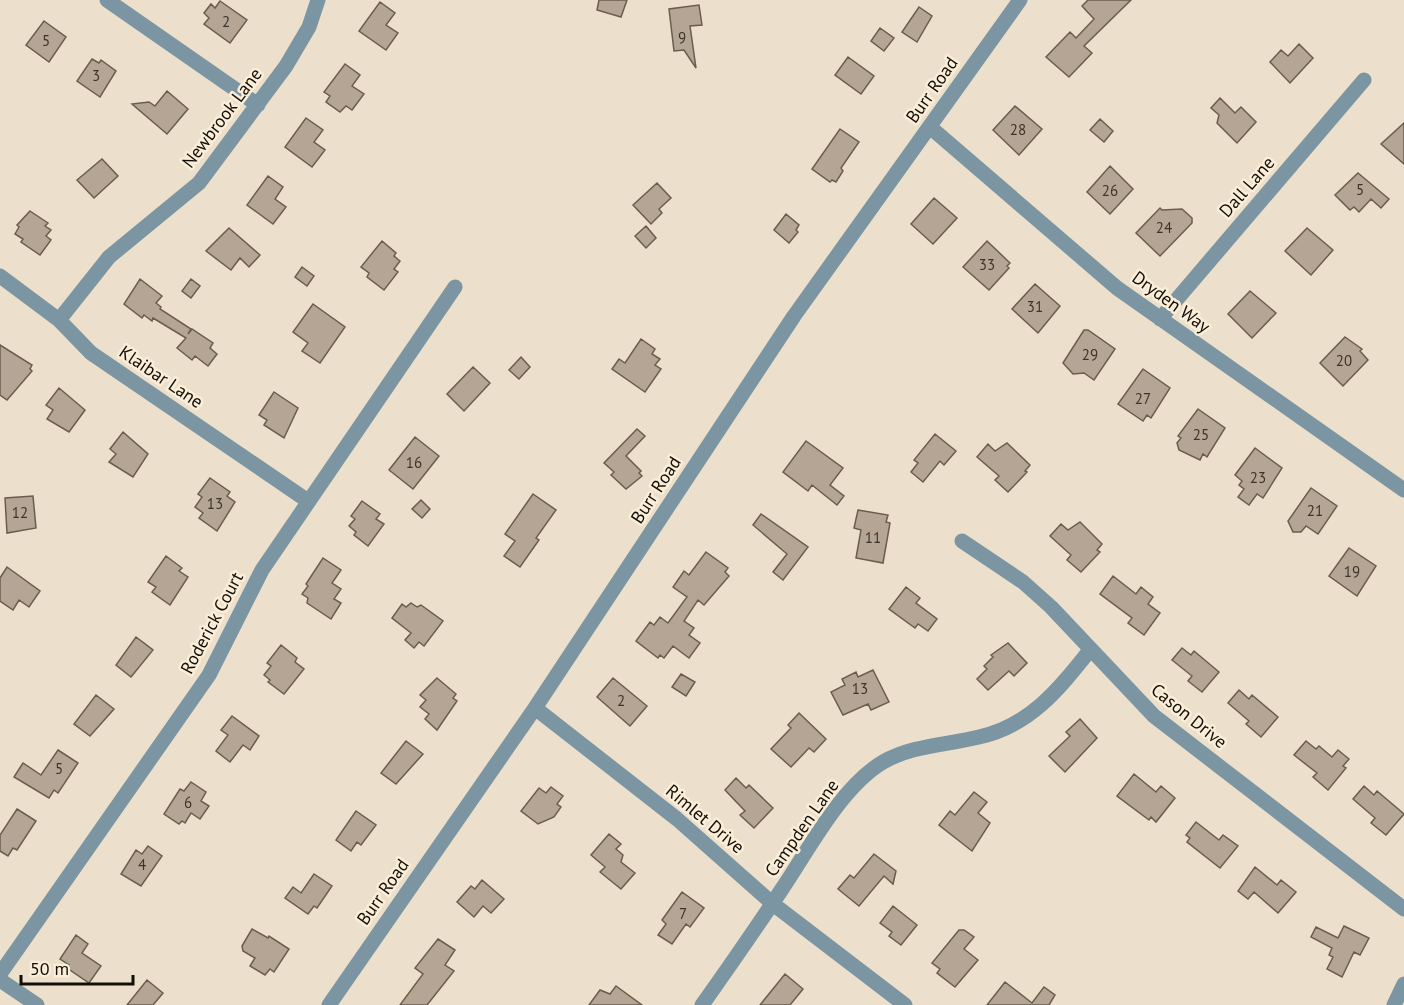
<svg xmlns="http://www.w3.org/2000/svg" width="1404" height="1005" font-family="'PT Sans',sans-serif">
  <rect width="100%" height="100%" fill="#ece0cc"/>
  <path fill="#b5a594" stroke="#6b5d4d" stroke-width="1.5" d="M599,0h28l-6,17 -24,-7z
    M1088,0h43l-47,46 8,7 -23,24 -23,-20 24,-25 6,6 18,-19 -12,-13z
    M220,1l27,19 -17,23 -26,-19 5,-6 -5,-5 7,-9 4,4z
    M380,2l15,11 -9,12 12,8 -12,17 -27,-19z
    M699,5l3,20 -12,1 6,42 -12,-18 -10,1 -5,-42z
    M919,7l13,9 -15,26 -15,-10z
    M44,21l22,16 -17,25 -23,-17z
    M880,28l14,10 -10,13 -13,-10z
    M1299,44l14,14 -23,25 -20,-21 11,-12 7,6z
    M848,57l26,19 -13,18 -26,-19z
    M92,59l7,4 2,-3 15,11 -16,26 -23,-16z
    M345,64l15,11 -8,11 12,8 -12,16 -6,-4 -6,6 -14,-10 4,-6 -6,-4z
    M167,91l21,18 -21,25 -35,-30 17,-2 6,4z
    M1220,98l15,15 6,-6 15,15 -19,21 -20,-20 2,-8 -8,-7z
    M1015,106l27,23 -23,26 -26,-25z
    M306,118l17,12 -9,12 11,8 -13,17 -27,-20z
    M1100,119l13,12 -9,11 -14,-12z
    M1404,123v41l-23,-20z
    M840,129l19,13 -18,26 2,3 -7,11 -4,-2 -2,2 -18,-13z
    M102,159l16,17 -24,22 -17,-18z
    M1110,166l23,23 -23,25 -23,-22z
    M1358,173l31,26 -8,9 -10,-9 -12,13 -5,-5 -4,3 -15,-15z
    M268,176l15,11 -8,12 11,8 -13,17 -26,-19z
    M657,183l14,15 -12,11 3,4 -11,11 -18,-19z
    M934,198l23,20 -24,26 -22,-20z
    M1160,208l2,2 20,-1 10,9v5l-32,33 -24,-23z
    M30,211l18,12 -3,3 6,4 -5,6 5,4 -11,15 -19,-13 2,-3 -8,-5 4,-7 -2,-2z
    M786,214l13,11 -3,5 2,2 -9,11 -15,-13z
    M646,226l10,12 -10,10 -11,-12z
    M229,228l31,27 -11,12 -9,-9 -9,12 -25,-19z
    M1307,228l26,22 -22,25 -26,-24z
    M382,241l14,12 -2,3 6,5 -6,8 4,3 -14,18 -17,-13 2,-4 -8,-6z
    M987,241l23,22 -3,3 2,2 -20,22 -26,-23z
    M302,267l12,9 -7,10 -12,-9z
    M140,279l22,17 -6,7 5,4 -1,2 31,20 -3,5 4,-5 21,14 -3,5 7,6 -9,12 -13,-10 -3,4 -15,-12 9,-10 -33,-20 -1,3 -8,-6 -2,3 -18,-14z
    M191,279l9,7 -9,12 -9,-7z
    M1035,284l25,22 -22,27 -26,-24z
    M1250,291l26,22 -24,25 -24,-24z
    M313,304l32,23 -25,36 -18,-12 6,-8 -15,-11z
    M1084,330h4l27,19 -21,31 -10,-7 -11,1 -10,-11z
    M1345,337l17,12 -2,2 8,9 -25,26 -23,-23z
    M641,339l14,10 -3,5 8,5 -5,6 6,4 -16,23 -33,-23 7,-10 6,4z
    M0,345l32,20 -2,4 2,2 -25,29 -7,-5z
    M521,357l9,10 -11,12 -10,-9z
    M473,367l17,16 -26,28 -17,-17z
    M1143,369l27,19 -19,30 -4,-3 -4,6 -25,-17z
    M59,388l26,22 -16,22 -22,-13 6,-9 -7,-5z
    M274,392l24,16 -14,30 -20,-13 3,-5 -8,-5z
    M1198,409l27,19 -18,29 -4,-3 -3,6 -21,-10 -2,-7 4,-5 -3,-2z
    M637,429l8,7 -19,20 15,15 -2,2 3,3 -16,13 -15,-14 3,-3 -10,-9z
    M123,432l25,22 -15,23 -24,-15 7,-8 -6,-5z
    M935,434l21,17 -12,14 -4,-4 -17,21 -12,-10 7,-9 -4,-3z
    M415,437l24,19 -26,33 -24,-19z
    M806,441l37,27 -13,17 14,11 -7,9 -25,-20 -4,6 -25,-19z
    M1007,443l23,22 -5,6 2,1 -19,20 -13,-12 4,-4 -22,-19 11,-13 7,7z
    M1255,448l27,20 -19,30 -6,-4 -8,11 -11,-8 6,-8 -5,-4 3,-4 -7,-6z
    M210,478l20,14 -3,4 8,6 -18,29 -18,-13 4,-5 -8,-6 7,-10 -4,-3z
    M1311,488l26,18 -19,28 -12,-8 -5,6h-8l-5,-11z
    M533,494l23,16 -20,28 3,2 -19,27 -16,-11 11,-15 -10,-7z
    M33,496l3,32 -29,5 -2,-35z
    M421,500l9,9 -8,9 -10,-9z
    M362,501l18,13 -4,5 8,5 -16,22 -14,-11 2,-3 -7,-6 6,-7 -4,-3z
    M858,510l30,5 -2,7 4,1 -7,40 -27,-5 5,-28 -7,-2z
    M761,514l47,33 -25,33 -10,-8 14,-18 -34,-29z
    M1080,522l22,22 -5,6 3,2 -19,20 -14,-12 4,-5 -21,-19 11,-12 7,6z
    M1349,548l27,18 -19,30 -28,-20z
    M706,552l22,16 -3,4 4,4 -25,29 -6,-5 -14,21 10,7 -5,7 11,8 -11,15 -16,-12 -9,12 -4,-3 -2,3 -22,-17 14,-19 4,3 6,-8 8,6 19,-26 -14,-10 11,-16 5,4z
    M166,556l16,12 -3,3 9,6 -18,28 -18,-13 4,-5 -8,-5z
    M323,558l18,12 -9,13 9,6 -7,10 7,4 -10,16 -24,-16 1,-5 -6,-4 6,-8 -2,-2z
    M7,567l33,24 -11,16 -10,-7 -6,10 -13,-9v-23z
    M1113,576l23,18 5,-7 12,10 -5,7 12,9 -16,22 -16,-12 4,-5 -32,-24z
    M906,587l14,11 -4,5 21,16 -9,12 -10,-7 -3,4 -26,-19z
    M411,603l6,4 4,-2 22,16 -19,25 -5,-4 -5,6 -9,-8 6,-7 -19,-15 10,-14 4,3z
    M136,637l17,13 -22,27 -15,-12z
    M1008,643l19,20 -13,13 -5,-5 -21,19 -11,-11 10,-10 -3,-3 9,-9 -2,-2z
    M281,645l16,13 -2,4 9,7 -20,25 -16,-12 2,-2 -6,-5 7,-9 -4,-3z
    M1182,648l9,7 3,-4 25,21 -17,20 -14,-11 4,-5 -20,-16z
    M873,670l16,32 -18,8 -3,-6 -25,11 -12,-23 14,-7 -3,-6 14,-7 2,5z
    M681,674l14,8 -9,14 -14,-9z
    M437,678l19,16 -3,4 4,3 -20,29 -12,-11 4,-5 -9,-7 6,-7 -6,-5z
    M613,678l34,28 -17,20 -33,-29z
    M1239,690l10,9 3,-4 26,22 -17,20 -15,-13 3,-3 -21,-18z
    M96,695l18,14 -24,27 -16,-12z
    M799,713l27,26 -12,13 -5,-4 -18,19 -20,-18 20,-21 -3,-3z
    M232,716l27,20 -9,14 -7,-5 -13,17 -14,-11 12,-16 -7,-5z
    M1080,719l17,19 -32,34 -16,-16 21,-20 -4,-4z
    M406,741l17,13 -27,30 -15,-11z
    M1306,741l10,8 3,-3 13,11 6,-7 11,9 -6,7 3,2 -18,22 -15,-13 4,-4 -23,-18z
    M58,750l20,13 -20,30 -4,-3 -5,8 -35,-21 9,-14 18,12z
    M1134,774l22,18 5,-6 14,12 -19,24 -5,-5 -2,3 -32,-24z
    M736,778l10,10 3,-3 24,23 -19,20 -14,-13 5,-4 -20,-21z
    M191,782l15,10 -5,9 8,5 -9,13 -9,-6 -6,10 -3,-2 -3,3 -15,-10 16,-25 4,2z
    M1364,786l10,9 3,-4 27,23 -18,21 -15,-12 4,-5 -22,-19z
    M551,787l12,9 -6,8 4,3 -7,10 -16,7 -17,-13 18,-23 7,5z
    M974,792l13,10 -9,11 12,10 -18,28 -33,-26 11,-14 5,4z
    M17,809l19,12 -19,29 -4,-2 -5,8 -8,-5v-16z
    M356,811l20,14 -15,20 -4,-3 -6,9 -15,-11z
    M1196,822l23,18 4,-5 15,11 -18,22 -33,-26 3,-4 -4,-3z
    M609,834l12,10 -5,5 7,6 -2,7 14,11 -14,16 -21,-17 5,-5 -14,-12z
    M148,846l14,10 -21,30 -20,-12 15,-24 6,4z
    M874,854l22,17 -3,13 -9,-8 -25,30 -21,-17 12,-14 4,3z
    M1255,867l22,18 4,-5 15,12 -18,21 -24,-21 -6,7 -10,-8z
    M314,874l18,12 -15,22 -3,-2 -6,8 -23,-16 8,-11 8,6z
    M482,880l22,19 -13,14 -8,-7 -9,11 -17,-15 14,-16 4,3z
    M682,892l22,16 -14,19 -4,-3 -14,20 -14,-9 8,-11 -4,-4z
    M893,906l24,19 -16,20 -12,-9 3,-4 -12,-9z
    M1344,926l25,12 -9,17 -6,-3 -12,25 -15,-8 6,-12 -4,-2 3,-7 -21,-11 5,-10 22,11z
    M252,929l16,9 1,-2 20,13 -15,23 -4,-3 -5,6 -15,-9 5,-8 -12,-7 -1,-5z
    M959,930h5l10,7 -10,12 14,11 -23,27 -18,-14 3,-4 -8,-6z
    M76,935l12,9 -6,9 19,13 -12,17 -22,-15 2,-3 -9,-6z
    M438,939l17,11 -10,15 9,6 -27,34h-27l23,-31 -8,-6z
    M785,974l18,15 -13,16h-30z
    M147,980l16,13 -10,12h-26z
    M1005,982l27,21 12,-16 11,8 -6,10h-62z
    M616,986l26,19h-53l11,-15 10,4z"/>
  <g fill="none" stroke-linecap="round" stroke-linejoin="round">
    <path stroke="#7c95a2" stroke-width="15" d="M107,0l151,105
      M930,127l187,161 287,202
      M0,276l59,44 32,33 217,148
      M1160,319l204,-239
      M59,320l50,-63 90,-74 87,-117 23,-39 9,-27
      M962,541l61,41 28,25 103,109 250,193
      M535,708l142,111 96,85 132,101
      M0,974l209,-299 53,-105 193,-283
      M0,980l37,25
      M329,1005l206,-297 259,-392 226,-316
      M702,1005c27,-38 54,-77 80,-116 27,-40 59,-102 101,-127 30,-17 64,-17 96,-25 51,-11 80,-48 111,-87
      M1394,1005l10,-21"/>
  </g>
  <g text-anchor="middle" stroke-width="5" stroke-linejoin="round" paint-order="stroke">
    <g font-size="15" fill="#3b342a">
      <text x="226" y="27">2</text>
      <text x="682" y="43">9</text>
      <text x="46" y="46">5</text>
      <text x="96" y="81">3</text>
      <text x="1018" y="135">28</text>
      <text x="1360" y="195">5</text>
      <text x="1110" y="196">26</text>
      <text x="1164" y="233">24</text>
      <text x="987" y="270">33</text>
      <text x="1035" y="312">31</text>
      <text x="1090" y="360">29</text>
      <text x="1344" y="366">20</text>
      <text x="1143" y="404">27</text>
      <text x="1201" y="440">25</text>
      <text x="414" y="468">16</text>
      <text x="1258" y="483">23</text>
      <text x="215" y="509">13</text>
      <text x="1315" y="516">21</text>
      <text x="20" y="518">12</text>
      <text x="873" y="543">11</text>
      <text x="1352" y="577">19</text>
      <text x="860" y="694">13</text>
      <text x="621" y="706">2</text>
      <text x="59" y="774">5</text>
      <text x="188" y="808">6</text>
      <text x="142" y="870">4</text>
      <text x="683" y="919">7</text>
    </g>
    <g font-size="18" fill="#120e07" stroke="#faeed9">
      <text transform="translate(932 90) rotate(-55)" y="6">Burr Road</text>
      <text transform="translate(222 118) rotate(-53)" y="6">Newbrook Lane</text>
      <text transform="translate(1247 187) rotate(-49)" y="6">Dall Lane</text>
      <text transform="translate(1171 302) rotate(36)" y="6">Dryden Way</text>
      <text transform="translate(161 377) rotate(34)" y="6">Klaibar Lane</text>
      <text transform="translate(656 490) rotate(-57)" y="6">Burr Road</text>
      <text transform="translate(212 623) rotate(-62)" y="6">Roderick Court</text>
      <text transform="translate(1189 716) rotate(39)" y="6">Cason Drive</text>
      <text transform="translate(705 819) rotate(40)" y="6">Rimlet Drive</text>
      <text transform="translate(802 828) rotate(-55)" y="6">Campden Lane</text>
      <text transform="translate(383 892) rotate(-55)" y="6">Burr Road</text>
    </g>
  </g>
  <path d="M21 975v9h112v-9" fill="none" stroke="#120e07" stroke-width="3"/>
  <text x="30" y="975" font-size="18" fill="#120e07" stroke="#faeed9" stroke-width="4.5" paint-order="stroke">50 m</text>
</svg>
